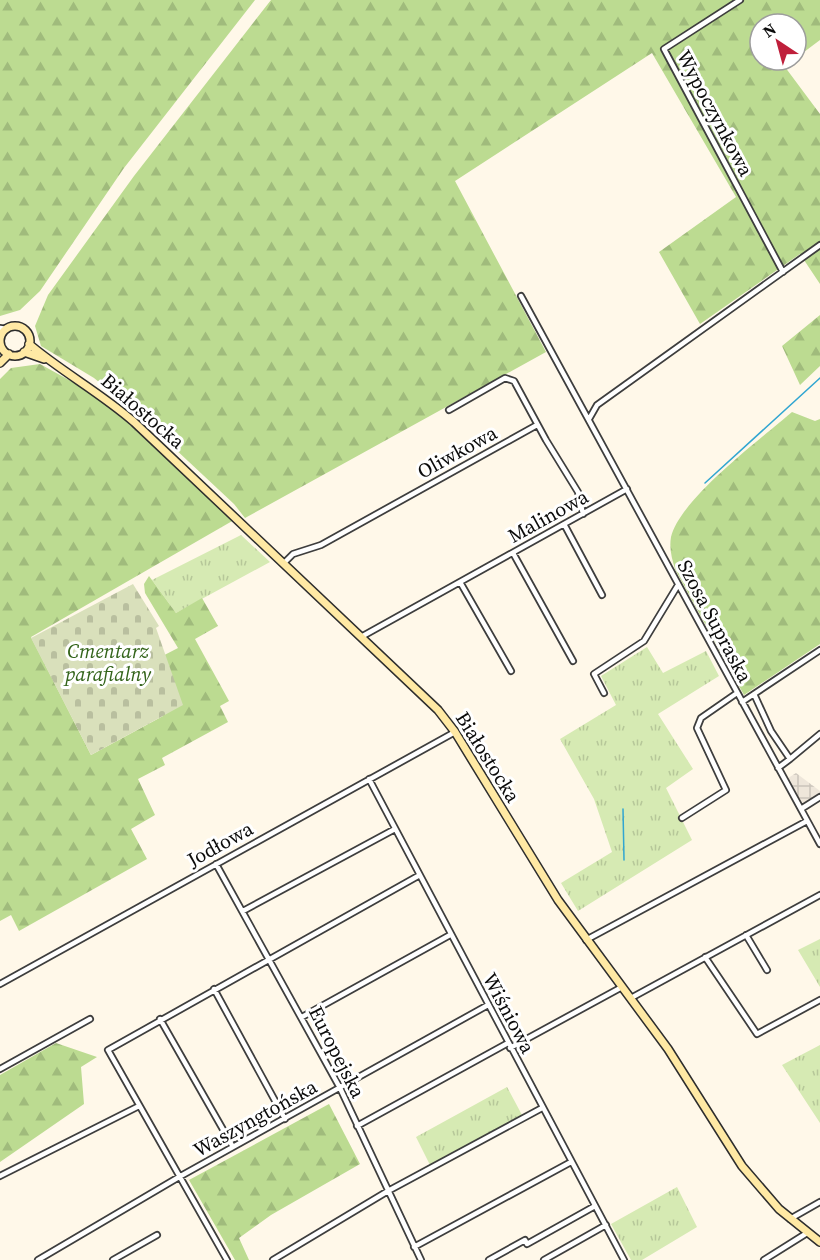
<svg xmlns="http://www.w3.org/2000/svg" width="820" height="1260" font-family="'Source Serif 4',serif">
  <defs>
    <pattern id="grass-tufts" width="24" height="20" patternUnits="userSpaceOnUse" patternTransform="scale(1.5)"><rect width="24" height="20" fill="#d6eab3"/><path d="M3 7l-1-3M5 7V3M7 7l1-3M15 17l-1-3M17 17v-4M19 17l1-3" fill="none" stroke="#b6c799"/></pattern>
    <pattern id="forest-firs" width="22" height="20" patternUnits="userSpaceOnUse" patternTransform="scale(1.5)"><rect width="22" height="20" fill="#bcdb91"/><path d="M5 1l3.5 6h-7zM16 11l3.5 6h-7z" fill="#a0bb7c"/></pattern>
    <pattern id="cemetery-stones" width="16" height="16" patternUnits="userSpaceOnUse" patternTransform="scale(1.5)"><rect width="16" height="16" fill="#d9e0bb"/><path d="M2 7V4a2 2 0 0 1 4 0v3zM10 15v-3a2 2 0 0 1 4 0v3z" fill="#b9bf9f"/></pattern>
    <pattern id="plaza-grid" width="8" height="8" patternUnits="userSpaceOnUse" patternTransform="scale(1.5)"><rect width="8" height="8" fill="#eee6da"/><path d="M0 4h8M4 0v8" fill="none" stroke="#cbc4ba"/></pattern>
  </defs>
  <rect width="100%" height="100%" fill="#fff8e9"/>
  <path fill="url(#grass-tufts)" d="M241,535l29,27 -94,51 -24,-33z
    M647,647l16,26 43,-22 13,25 -61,38 35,55 -27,19 26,52 -114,71 -17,-28 51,-31 -18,-53 -34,-60 56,-34 -15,-29z
    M820,939v48l-22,-37z
    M820,1045v78l-38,-58z
    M507,1087l15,28 -92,50 -14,-28z
    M677,1187l20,40 -55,33h-11l-20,-36z"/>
  <path fill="url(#forest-firs)" d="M0,0h255l-131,168 -84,123 -20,19 -20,6z
    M271,0h549v40l-24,18v-34h-36v36h34l-9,7 35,47v170l-20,-30 -100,70 -41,-72 77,-55 -84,-144 -197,128 91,171 -301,166 -11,-14 -92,-86 5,-7 -4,-3 -6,5 -43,-35 -53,-32 -6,-20 13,-31 86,-119z
    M820,315v51l-20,19 -18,-39z
    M40,364l47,26 40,32 107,98 -203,117 60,118 72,-39 -18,-51 33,-17 -33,-55 -1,-9 5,-8 27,37 26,-15 16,28 -23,13 34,62 -9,5 8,16 -66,36 3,7 -27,14 17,36 -24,14 16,30 -128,72 -8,-16 -11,6v-542l11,-11z
    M792,412l23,9 5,-2v225l-76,51 -69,-126c-3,-10 -6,-20 -4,-32 9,-38 90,-98 121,-125z
    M56,1043l41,14 -16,10 3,37 -84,58v-87z
    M329,1104l31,60 -89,51 -32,23 10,22h-14l-46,-80z"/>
  <path fill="url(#cemetery-stones)" d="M133,584l26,42 -3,2 27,77 -92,50 -60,-117z"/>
  <path fill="url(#plaza-grid)" d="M796,773l24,18v6l-19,12 -16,-29z"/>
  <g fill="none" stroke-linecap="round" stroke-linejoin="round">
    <path stroke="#31a6d1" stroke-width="1.5" d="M705,483l115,-105
      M623,809l1,51"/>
    <defs>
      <path id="street" d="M740,0l-76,49 119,223
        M521,296l299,548
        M0,328l7,1
        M0,337v1
        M449,410l56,-32 9,3 32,59 32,52 5,22
        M589,419l8,-14 223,-160
        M564,524l38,71
        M513,553l60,108
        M284,563l9,-9 28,-9 216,-120
        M460,582l51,89
        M361,637l266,-148
        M604,693l-10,-19 50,-33 34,-56
        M754,694l17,37 19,28 -12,9
        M742,702l78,-52
        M790,759l30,-25
        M369,779l255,481
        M801,809l19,-12
        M682,818l44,-28 -29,-62 4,-10 36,-25
        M216,864l124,224 81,172
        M243,911l152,-82
        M746,935l21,35
        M586,940l221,-119
        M705,957l52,77 63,-34
        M0,984l455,-252
        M214,989l71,130
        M631,998l189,-103
        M302,1017l148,-82
        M160,1019l73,128
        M510,1048l112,-61
        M0,1069l90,-50
        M357,1126l151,-83
        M0,1176l139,-70
        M790,1219l30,-17
        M414,1247l157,-85
        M38,1260l141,-83 309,-172
        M113,1260l44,-25
        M227,1260l-119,-210 310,-174
        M273,1260l115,-69 154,-83
        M489,1260l36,-20 2,4 68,-38
        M544,1260l62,-35
        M764,1260l43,-27"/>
      <path id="secondary" d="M0 341a15 15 0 1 1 30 0a15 15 0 1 1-30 0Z
        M29,344c33,28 72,49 105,78l304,288 17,22 103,168 110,149 74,117 37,43 41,33
        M24,352l20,7
        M0,363l9,-9"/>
    </defs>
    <use href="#street" stroke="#3e3e3e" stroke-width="8"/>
    <use href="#secondary" stroke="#2d2d2d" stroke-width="10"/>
    <use href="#street" stroke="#fff" stroke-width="4.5"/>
    <use href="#secondary" stroke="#ffe9a4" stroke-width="7"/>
  </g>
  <g text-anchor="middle" stroke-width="6" stroke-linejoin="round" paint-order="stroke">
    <g font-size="20" fill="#0b0b0b" stroke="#fff">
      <text transform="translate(715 113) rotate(62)" y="7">Wypoczynkowa</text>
      <text transform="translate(143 411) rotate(41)" y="7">Białostocka</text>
      <text transform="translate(457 452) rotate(-29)" y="7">Oliwkowa</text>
      <text transform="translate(548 516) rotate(-29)" y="7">Malinowa</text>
      <text transform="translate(715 621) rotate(62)" y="7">Szosa Supraska</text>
      <text transform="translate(488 757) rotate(58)" y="7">Białostocka</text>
      <text transform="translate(220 844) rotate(-29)" y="7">Jodłowa</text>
      <text transform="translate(509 1013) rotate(62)" y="7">Wiśniowa</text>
      <text transform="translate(337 1052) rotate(63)" y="7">Europejska</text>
      <text transform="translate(255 1118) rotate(-29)" y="7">Waszyngtońska</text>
    </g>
    <g font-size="20" font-style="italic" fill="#33641a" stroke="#fff">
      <text x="108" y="658">Cmentarz<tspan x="108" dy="23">parafialny</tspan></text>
    </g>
  </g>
  <g transform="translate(778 42) rotate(324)"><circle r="28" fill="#ffffff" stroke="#9d9d9d" stroke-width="1.5"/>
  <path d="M0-4.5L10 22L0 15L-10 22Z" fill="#bf1f3b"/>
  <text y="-9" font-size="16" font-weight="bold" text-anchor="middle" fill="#0b0b0b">N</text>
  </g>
</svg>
